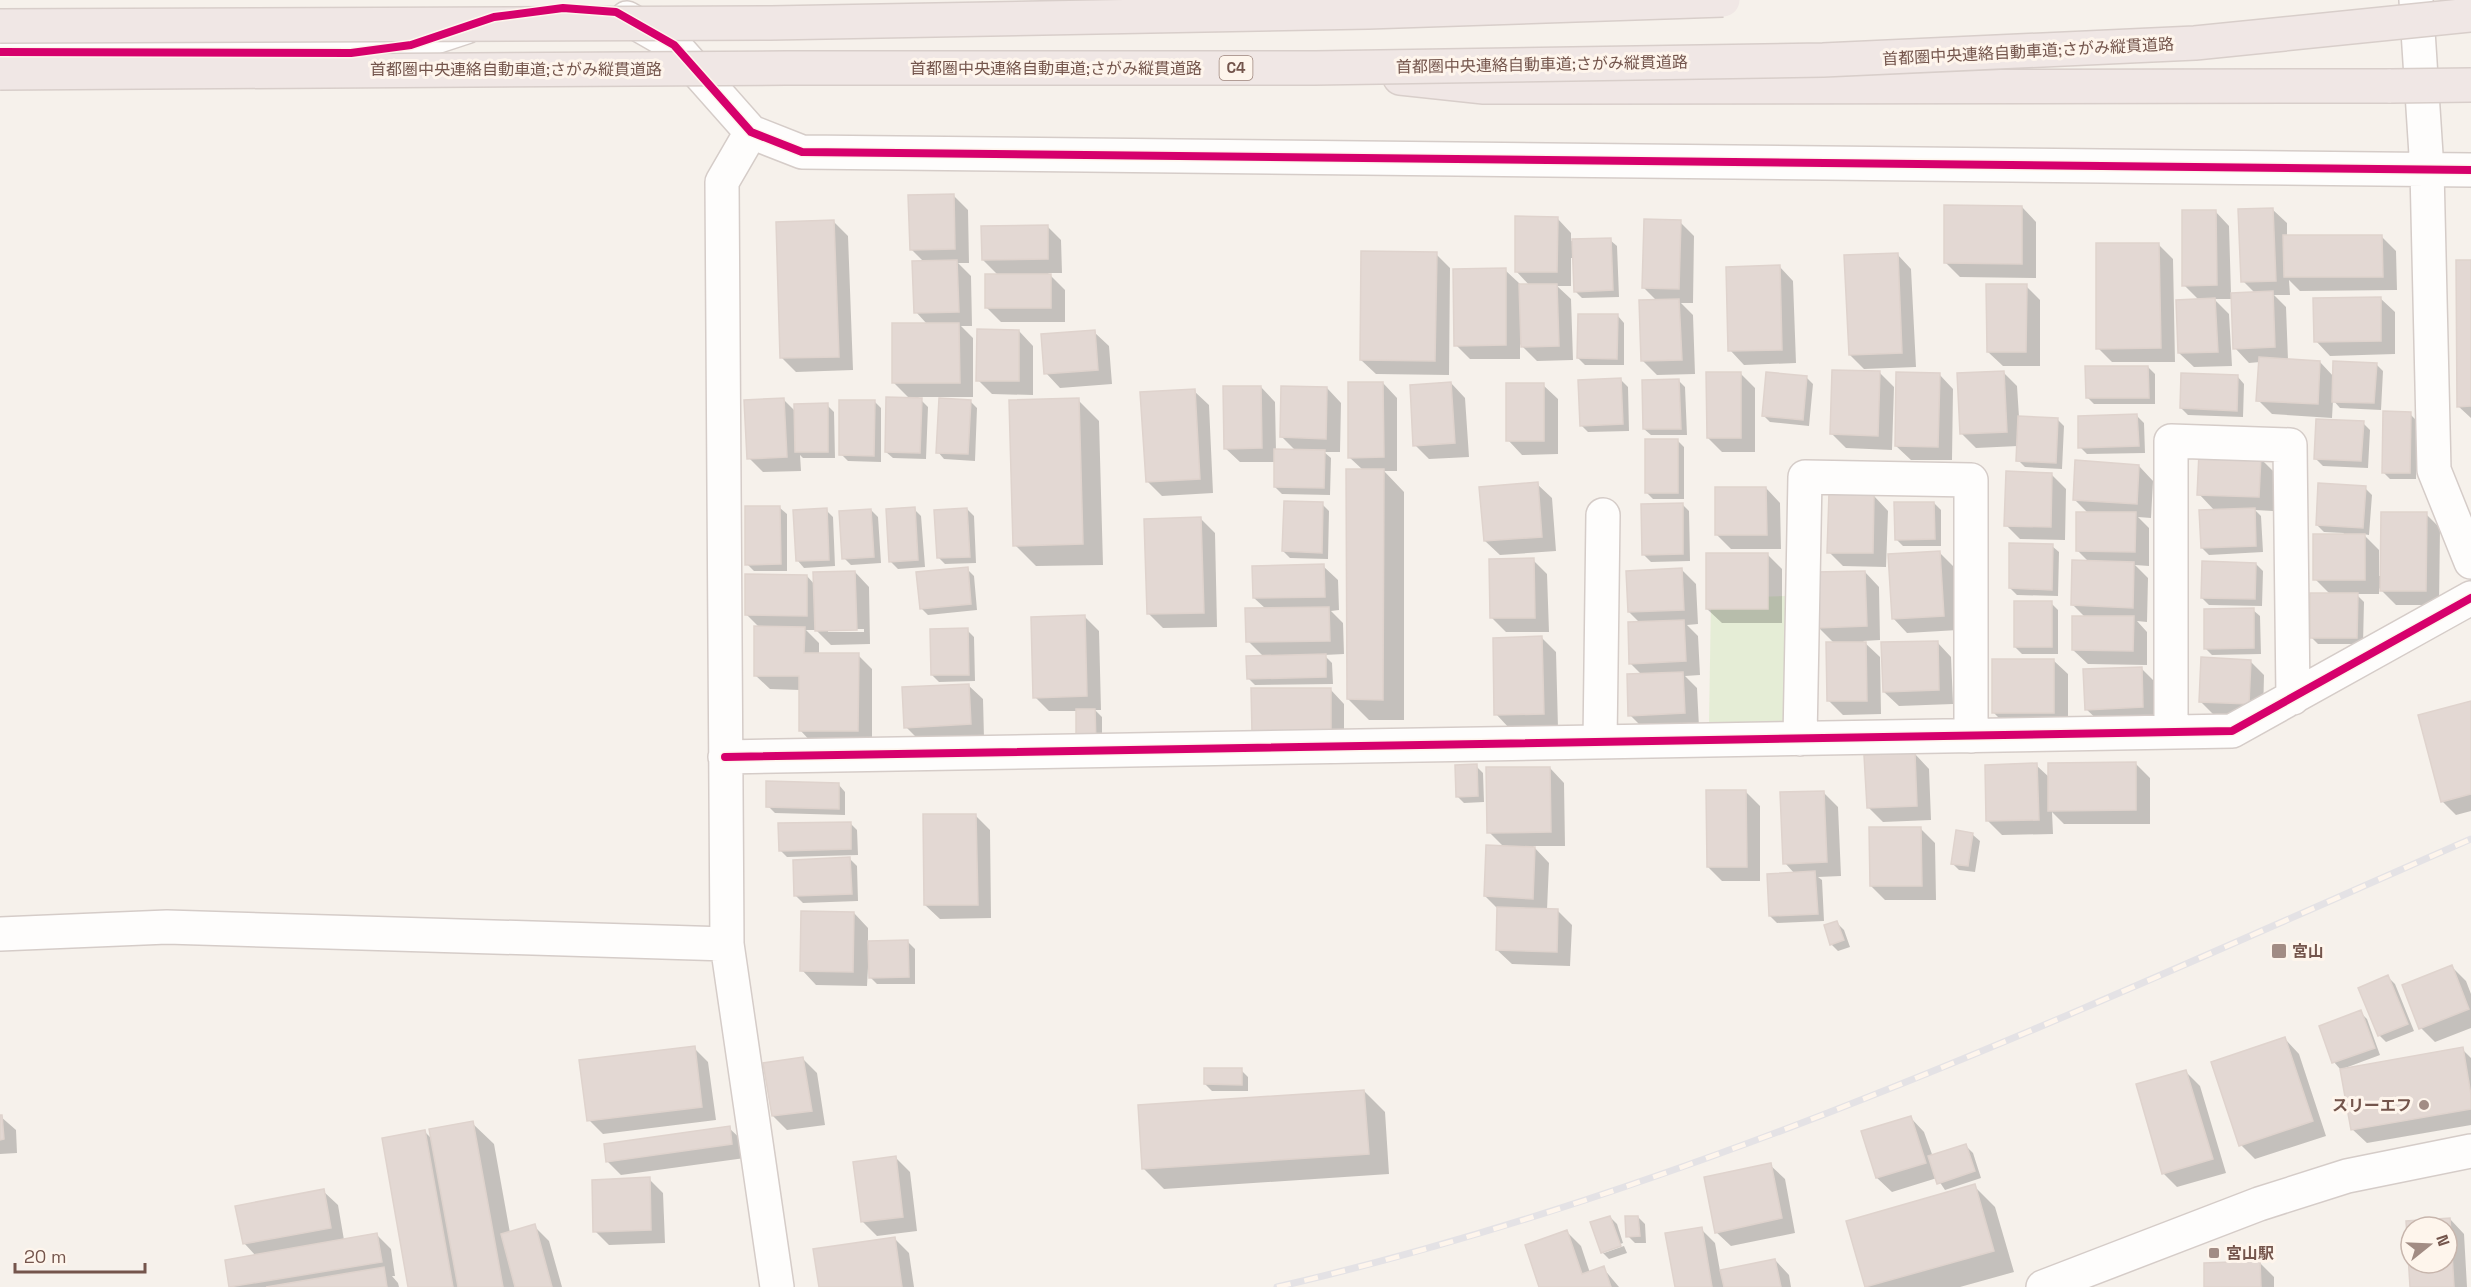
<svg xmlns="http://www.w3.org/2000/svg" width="2471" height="1287" font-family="'Space Grotesk','Noto Sans JP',sans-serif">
  <rect width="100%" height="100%" fill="#f6f1eb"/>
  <path fill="#e5edd6" d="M1786,596v128h-77l2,-126z"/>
  <path fill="#0003" fill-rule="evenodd" d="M953,195l15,15 1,53h-11l13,13 1,50h-11l12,12v59h-55l10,10 -2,52 -33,-1 -7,-6 24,-53 -17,-17 34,-58 -11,-12 8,-50 -13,-13z
    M2022,207l14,15v56l-76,-1 -14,-14z
    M2272,209l15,14v14h95l14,14 1,39 -97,1 -11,-11 1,15h-16l12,12 2,53 32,2 14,15 42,-13 7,7 -2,39 -41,-2 -7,-8 -1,18 -60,-4 -14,-14 2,-38 -11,1 -14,-15 -2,-49h-19l15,15 3,52 -38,1 -15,-14 20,-53 -15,-15 31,-74 14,15 2,68 24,-1 -12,-12z
    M1557,218l14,15v8l39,-1 7,6 2,51 -37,1 -7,-7 -1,-33h-3v28h-14l14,13 2,61 -36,1 -17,-17v15h-50l-14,-14 49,-75 15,14 10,2 -14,-15z
    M834,222l14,14 5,134 -57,2 -14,-14z
    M1680,222l14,14 -1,67h-12l12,12 2,59 -38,1 -15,-15 15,-59 -13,-13z
    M1047,226l14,14 1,33h-14l17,17v32h-64l-15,-15 12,-32 -15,-15z
    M2159,245l14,14 2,103h-63l-14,-14z
    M1436,254l14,14 -1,107 -73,-1 -15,-14z
    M1897,254l14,15 5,98 -52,2 -14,-14z
    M2471,261v157l-13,-12z
    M1779,266l14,15 3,82 -52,2 -14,-15z
    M2026,286l14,14v66h-37l-15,-14z
    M2380,298l15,14v42l-65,2 -14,-15z
    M1618,316l6,7v42h-39l-7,-7z
    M1019,331l14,15v49l-41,-1 -14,-14z
    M1094,332l15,14 3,38 -52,4 -14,-15z
    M2148,367l7,7v30h-61l-7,-7z
    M2003,372l14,14 2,31 38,2 7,7 -2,43 -37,-2 -7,-7v-14l-42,2 -14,-14z
    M1880,373l14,14 -2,63 -46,-2 -14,-14z
    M1741,374l14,14v64h-33l-14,-14z
    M1939,374l14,15 -1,71h-41l-15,-14z
    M1806,377l7,7 -4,42 -39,-4 -7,-7z
    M2238,377l6,7 -1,33 -55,-2 -7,-7z
    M1621,380l7,7 1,44 -41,1 -7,-7z
    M1678,380l7,7 2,48h-36l-7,-6z
    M1383,383l14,15v73h-13l20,21v228h-35l-21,-21 15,-229 -14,-13z
    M1451,383l14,15 4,59 -40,2 -14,-14z
    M1543,385l15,14v55l-36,1 -14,-15z
    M1261,387l14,15 1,49h20l-15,-15 46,-48 14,15 -1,49h-16l7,6 -1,37 -48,-1 -7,-7 1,-25h-36l-15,-14z
    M1194,391l15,14 4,88 -51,3 -15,-15z
    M783,399l12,12 32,-6 7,7 1,46h-32l-3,-3 1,16 -38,1 -14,-14z
    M1078,400l21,21 4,144 -67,1 -21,-21z
    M874,401l7,7v54l-33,-1 -7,-7z
    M970,401l7,7 -2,53 -31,-2 -6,-7z
    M2410,414l7,7 -1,58h-26l-7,-7z
    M2137,416l7,7 1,30 -58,1 -7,-7z
    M2363,423l7,7 -2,38 -45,-2 -7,-7z
    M1677,440l7,7v52h-31l-7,-7z
    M2260,458l14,14 -1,39 -18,-1 6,6 2,36 -54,3 -7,-7 13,-37 -16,-17z
    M2139,466l14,15 -2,37 -13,-1 11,11v38l-14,-1 13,13 -1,44 -10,-1 10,11v33l-59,-1 -15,-14 12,-33 -13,-13 17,-42 -12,-12 11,-37 -13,-13z
    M2051,474l15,15 -1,51 -45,-1 -14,-14z
    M1537,484l15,14 4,53 -56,4 -15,-14z
    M1766,488l14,15 1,46h-50l-15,-15z
    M2365,488l7,7 -3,40 -6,-1 16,16v26h3l44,-62 14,14 -1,77h-43l-17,-17v6h-23l8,8 -1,42h-45l-7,-7 19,-43 -15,-15 29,-46 -20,-1 -7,-7z
    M1874,496l14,15 -2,56 -43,-1 -14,-14z
    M1934,503l7,7v36h-38l-7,-7z
    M1322,504l7,7 -1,48 -38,-1 -7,-7z
    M1682,504l7,7 1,50 -39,1 -7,-7z
    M780,508l7,6v57h-33l-7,-7z
    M914,509l7,7 4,51 -27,2 -7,-7z
    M967,509l7,7 2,47 -31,1 -7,-7z
    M826,510l7,7 2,49 -31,2 -6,-7z
    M871,510l7,7 3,46 -30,2 -7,-7z
    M1201,519l14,14 2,94 -54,1 -15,-15z
    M2052,546l7,6 -1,44 -41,-1 -7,-7z
    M1940,553l14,14 4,63 -51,3 -14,-15z
    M1768,555l14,14v54h-60l-15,-14z
    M1533,560l14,14 2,58h-43l-14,-14z
    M2256,564l7,7 -1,35 -53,-1 -7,-7z
    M1323,566l15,14 1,30 -8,1 12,12 1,31 -20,1 8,8 1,21 -78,1 -7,-7 16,-21 -16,-16 18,-32 -12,-11z
    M967,569l7,7 3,34 -49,5 -7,-7z
    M1682,570l14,14 2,40 -11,1 11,11 2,39 -15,1 12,12 2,39 -55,2 -14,-14 12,-40 -12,-12 10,-40 -11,-11z
    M855,572l14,15 1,57 -39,1 -15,-15h-10l13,13v11l39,1 14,14v76h-58l-14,-15v-40l-30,-1 -15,-14 5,-47 -13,-13 60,-39 8,9zM828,629h36v3h-36z
    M1865,572l14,15 1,53 -17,1 17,16 1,57 -38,1 -15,-15 7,-56 -17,-17z
    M2051,603l7,7v44h-36l-7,-7z
    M2253,610l7,6 1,38 -49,1 -7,-7z
    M1085,617l14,14 2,79h-6l7,7v32l-24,-38h-29l-14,-14z
    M967,630l7,7 1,44 -36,1 -7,-7z
    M1542,638l14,14 2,76 -48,1 -14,-15z
    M1937,642l14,15 2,47 -54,2 -15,-14z
    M2053,660l15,14v53h-60l-14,-14z
    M2250,661l14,14 -1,42 -48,-1 -15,-15z
    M2141,668l15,15 1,38 -56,2 -15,-14z
    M968,685l15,14 1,39 -64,3 -14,-14z
    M1330,689l14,15v42l-76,1z
    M2471,702v109l-15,4 -14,-14z
    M1915,754l14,15 2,51 -48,2 -15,-15z
    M2136,764l14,14v46h-86l-12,-12 1,22 -51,1 -14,-14 48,-56 14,13z
    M1476,766l7,7 1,29 -20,1 -7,-7z
    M1550,768l14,15 1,63h-32l16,17 -2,47h10l15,15 -2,41 -58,-2 -15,-14 1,-41 -13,-13 19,-49 -15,-15z
    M839,785l6,7v23l-70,-2 -7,-7z
    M1745,791l15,15v75h-38l-14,-14z
    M1823,792l15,15 3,69 -23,1 4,3 2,41 -47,2 -7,-7 25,-42 -10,-11z
    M976,816l14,14 1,88 -51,1 -15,-14z
    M850,823l7,7 1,25 -71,2 -7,-7z
    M1921,829l14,14 1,57h-51l-14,-14z
    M1973,835l7,6 -5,31 -16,-2 -7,-7z
    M850,859l7,7 1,35 -55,2 -7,-7z
    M854,913l14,15v14h40l7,7v35h-38l-7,-7v-10h-2l-1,19 -51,-1 -14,-15z
    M1837,923l7,7 6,17 -12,4 -7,-7z
    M2452,967l14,14 5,13v34l-36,14 -14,-14z
    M2388,977l7,7 19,47 -28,11 -7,-7z
    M2360,1012l7,7 13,36 -35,13 1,1 116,-20 9,9v67l-104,18 -15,-14 -12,-60 -6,-7 -14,-35z
    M2285,1039l14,15 27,82 -71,23 -14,-14z
    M694,1048l14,14 8,58 -113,14 -14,-14z
    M803,1059l14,14 8,52 -38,5 -14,-14z
    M1241,1070l7,7v14h-36l-7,-7z
    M2185,1071l15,15 26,87 -49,14 -14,-14z
    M1364,1091l21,21 4,62 -225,15 -21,-21z
    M0,1116l16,14 1,23 -17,1z
    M1910,1117l14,15 9,25 33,-11 7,7 8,25 -36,12 -8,-12 -45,14 -15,-14 -14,-46z
    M472,1123l22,21 16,89 24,-7 15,15 13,46h-152l14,-156 9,9z
    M729,1128l15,14 1,16 -124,17 -14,-14z
    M896,1158l14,14 7,59 -40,5 -15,-15z
    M1770,1165l15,14 10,54 -64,13 -15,-14z
    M649,1179l14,14 2,50 -56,2 -14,-14z
    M1974,1186l21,21 19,65 -54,15h-93l-19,-65z
    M323,1191l15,14 6,35 32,-6 15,15 4,27h-3l6,7 1,4h-168l-4,-26 29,-5 -12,-13z
    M1610,1217l7,7 6,19 -19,7v3l20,-7 3,7 -18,6 -7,-7z
    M1638,1217l7,7 1,19h-11l-7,-7z
    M2450,1219l14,15 3,53h-55l-4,-65zM2411,1227h36v36h-36z
    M1701,1229l14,14 5,28 55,-11 14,15 2,12h-114z
    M1567,1232l14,14 9,27 13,-5 16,19h-78z
    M895,1239l14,14 5,34h-94z
    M2260,1263l14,14v10h-68z"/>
  <path fill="#e3d8d3" stroke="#dfd3cd" stroke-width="1.5" fill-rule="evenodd" d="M954,194l1,55 -45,1 -2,-55z
    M1944,205l78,1v58l-78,-1z
    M2273,208l3,73 -35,1 -3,-73z
    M2182,210h34l1,75 -35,1z
    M1515,216l43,1 -1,55h-42z
    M1644,219l37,1 -2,69 -37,-1z
    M834,220l5,137 -59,1 -4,-136z
    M1048,225v34l-66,1 -1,-34z
    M2283,235h99l1,42h-99z
    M1611,238l2,52 -39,2 -2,-53z
    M2096,243h63l2,105 -65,1z
    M1361,251l76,1 -2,109 -75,-1z
    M1898,253l4,100 -53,2 -5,-100z
    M957,260l2,52 -45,1 -2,-52z
    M2456,260h15v146l-14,1z
    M1780,265l2,85 -54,1 -2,-84z
    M1506,268v77l-52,1 -1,-77z
    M985,274h66v34h-66z
    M1519,284h38l2,62 -38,1z
    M1986,284h41l-1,68h-39z
    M2273,291l2,56 -42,2 -2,-56z
    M2381,297v44l-67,1 -1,-44z
    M2215,298l3,54 -40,1 -2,-53z
    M1679,299l3,61 -41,1 -2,-61z
    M1578,314h40l-1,45 -40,-1z
    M892,323h67l1,60h-68z
    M977,329l42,1v51h-43z
    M1095,330l3,40 -54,4 -3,-40z
    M2259,357l61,4 -2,43 -62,-3z
    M2333,361l44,2 -3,40 -42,-1z
    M2085,366h63l1,32h-63z
    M1832,370l48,1 -2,65 -48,-2z
    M2004,371l3,61 -47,2 -3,-61z
    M1706,372h35v66h-34z
    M1766,372l41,4 -4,44 -41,-4z
    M1896,372l44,1 -2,74 -43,-1z
    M2181,373l57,2 -1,36 -57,-3z
    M1621,378l2,46 -43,2 -2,-46z
    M1679,379l2,50h-38l-1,-49z
    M1348,382h35l1,75 -36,1z
    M1451,382l4,61 -42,3 -3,-61z
    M1506,383h38v58h-38z
    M1223,386h38l1,62 -38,1z
    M1281,386l46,1 -1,52 -46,-2z
    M1195,389l5,90 -54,3 -6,-90z
    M886,397l36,1 -2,55 -35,-1z
    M784,398l3,59 -40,2 -3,-59z
    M939,398l32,2 -3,54 -32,-1z
    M1079,398l4,146 -70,2 -4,-146z
    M839,400h36l-1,56 -35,-1z
    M828,403v49h-33l-1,-48z
    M2383,411l28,1 -1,61h-28z
    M2137,414l2,32 -61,2v-32z
    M2018,416l40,2 -2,45 -40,-2z
    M2316,419l48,2 -3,40 -47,-2z
    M1645,439h33v54h-33z
    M1274,449l51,1 -1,38 -50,-1z
    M2199,453l62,3 -2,41 -62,-2z
    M2075,460l64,5 -2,39 -64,-4z
    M1346,469h38l-1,231 -36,-1z
    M2006,471l46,2 -1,54 -47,-1z
    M1538,482l4,55 -58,4 -5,-54z
    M2318,483l48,3 -3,42 -47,-3z
    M1715,487h51l1,48h-52z
    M1829,493l45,2 -1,58h-46z
    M1284,501l39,1 -1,51 -40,-2z
    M1894,502h40l1,37 -40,1z
    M1683,503v51l-41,1 -1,-51z
    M745,506h35l1,58 -36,1z
    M915,507l3,53 -29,2 -3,-53z
    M827,508l2,52 -33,1 -3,-51z
    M967,508l3,49 -33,1 -3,-48z
    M2255,508l1,38 -55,2 -2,-38z
    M871,509l3,48 -32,2 -3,-48z
    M2076,512h60l-1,40 -59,-1z
    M2381,512h46l-1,79h-46z
    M1201,517l3,96 -57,1 -3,-95z
    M2313,534h52v46h-52z
    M2009,543l44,1 -1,46 -43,-2z
    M1940,551l4,65 -52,3 -4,-65z
    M1706,553h62v56h-62z
    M1534,558l1,60h-45l-1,-59z
    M2072,560l62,2 -1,46 -62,-3z
    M2202,561l54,2 -1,36 -54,-1z
    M1324,564l1,33 -72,1 -1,-32z
    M968,567l3,37 -51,5 -4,-37z
    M1682,568l2,42 -56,2 -2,-41z
    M855,571l2,59 -42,1 -2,-59z
    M1865,571l2,55 -50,2 -2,-56z
    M745,574l62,1v41l-62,-1z
    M2310,593h48l-1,45h-47z
    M2014,601h38v46h-38z
    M1329,607l1,34 -84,1 -1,-34z
    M2254,608v40l-50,1v-40z
    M1085,615l2,81 -54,2 -2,-81z
    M2072,616h62l-1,35 -61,-1z
    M1684,620l2,41 -57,3 -1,-42z
    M754,626l51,1 -1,26h55l-1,78h-59v-55h-45z
    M968,628l1,47h-38l-1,-46z
    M1542,636l2,78 -50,1 -1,-77z
    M1938,641l1,49 -56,2 -2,-50z
    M1826,642h40l1,59h-40z
    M1326,654v23l-79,2 -1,-23z
    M2201,657l50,3 -2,44 -50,-2z
    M1992,659h62v54h-62z
    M2142,667l1,40 -58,3 -2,-41z
    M1683,672l2,41 -57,3 -1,-42z
    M969,684l2,40 -67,4 -2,-41z
    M1251,688h80v45h-79z
    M2471,701v93l-30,8 -23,-87z
    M1076,709h19l1,34h-20z
    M1915,753l2,53 -50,2 -3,-53z
    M2136,762v48l-88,1v-48z
    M2037,763l2,57 -53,1 -1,-56z
    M1477,764l1,32 -22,1 -1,-32z
    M1486,767h64l1,65 -64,1z
    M766,781l73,2v26l-73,-2z
    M1706,790h40l1,77h-40z
    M1824,791l3,71 -44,2 -3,-72z
    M923,814h53l2,91h-54z
    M851,822v27l-72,2 -1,-28z
    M1869,827h52l1,59h-52z
    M1956,830l17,3 -5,33 -17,-2z
    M1486,845l49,2 -2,52 -49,-3z
    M850,857l2,37 -58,2 -1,-36z
    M1815,871l3,43 -49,2 -2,-42z
    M1497,907l61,2 -1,43 -61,-2z
    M801,911l53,1 -1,60 -53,-1z
    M1837,921l7,19 -14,5 -6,-20z
    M908,940l1,37 -40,1 -1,-37z
    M2452,965l17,44 -50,20 -17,-44z
    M2388,975l20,49 -30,12 -20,-48z
    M2361,1010l14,38 -43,15 -13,-37z
    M2285,1037l28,84 -74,25 -28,-84z
    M695,1046l7,61 -115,14 -8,-61z
    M2463,1047l8,48v14l-120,21 -11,-61z
    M803,1057l9,54 -40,5 -9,-53z
    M1204,1068h38v17l-38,-1z
    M2186,1070l27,89 -51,15 -26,-90z
    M1364,1090l5,64 -227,15 -4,-64z
    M0,1115h2l2,24 -4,1z
    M1911,1116l15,47 -50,15 -15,-47z
    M473,1121l30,166h-45l-29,-158z
    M730,1126l2,18 -126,18 -2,-18z
    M425,1130l28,157h-45l-26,-149z
    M1966,1144l9,27 -38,13 -9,-28z
    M896,1156l7,61 -42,5 -8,-60z
    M1771,1163l11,55 -67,15 -11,-56z
    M650,1177l1,53 -58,2 -1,-52z
    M1975,1184l19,67 -129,36 -19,-66z
    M324,1189l7,39 -88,16 -8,-38z
    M1610,1216l11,30 -20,7 -11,-31z
    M1625,1216h13l2,20 -14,1z
    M2450,1218l4,69h-44l-4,-66zM2411,1227h36v36h-36z
    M535,1224l17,63h-37l-14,-53z
    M1702,1227l10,60h-37l-10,-54z
    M1567,1230l15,44 22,-8 7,21h-72l-14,-42z
    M377,1233l5,29 -153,25 -4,-27z
    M895,1237l7,50h-83l-6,-38z
    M1775,1259l6,28h-57l-4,-17z
    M2260,1261l1,26h-57v-24z
    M384,1267l3,20h-121z"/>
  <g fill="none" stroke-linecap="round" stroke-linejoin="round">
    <defs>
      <path id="minor" d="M2416,0l11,170 7,300 37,92
        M627,18l47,27 77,87 51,20 1669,18
        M0,52l351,1 60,-8 55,-18
        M751,132l-29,50 5,762 50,343
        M2171,732v-291l119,4 3,253
        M1800,739l5,-262 166,3v256
        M1600,742l3,-227
        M725,757l1507,-26 239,-133
        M0,934l167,-7 560,17
        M2043,1287l216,-83 88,-28 124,-25"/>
      <path id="highway" d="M1400,78l84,9 907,-1"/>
    </defs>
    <use href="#minor" stroke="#d5ccc8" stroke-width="36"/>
    <use href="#highway" stroke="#d8ceca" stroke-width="36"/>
    <use href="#minor" stroke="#fefdfc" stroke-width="33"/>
    <use href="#highway" stroke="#f0e7e5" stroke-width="33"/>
    <defs>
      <path id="rail" d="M1277,1287c416,-96 805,-278 1194,-448"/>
    </defs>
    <use href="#rail" stroke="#e4e2e5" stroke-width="7"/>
    <use href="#rail" stroke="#fef5ec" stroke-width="4.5" stroke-dasharray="14" stroke-linecap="butt"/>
    <defs>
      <path id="highway-bridge" d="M0,26l771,-3 597,-11 355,-12
        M0,73l786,-5h529l508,-8 372,-17 276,-28
        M2391,86l80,-1"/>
    </defs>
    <use href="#highway-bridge" stroke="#d8ceca" stroke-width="36" stroke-linecap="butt"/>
    <use href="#highway-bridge" stroke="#f0e7e5" stroke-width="33"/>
    <defs>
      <path id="cycleway" d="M0,52l351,1 60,-8 83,-28 69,-9 53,4 58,33 77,87 51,20 1669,18
        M725,757l1507,-26 239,-133"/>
    </defs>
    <use href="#cycleway" stroke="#fef5ec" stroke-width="11"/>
    <use href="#cycleway" stroke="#d6006c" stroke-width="8"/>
  </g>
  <g fill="#a28c84" stroke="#fef5ec" stroke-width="2">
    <rect x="2271" y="943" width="16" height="16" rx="3"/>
    <circle cx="2424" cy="1105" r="6"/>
    <rect x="2208" y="1247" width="12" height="12" rx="3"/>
  </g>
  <g text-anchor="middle" stroke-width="6" stroke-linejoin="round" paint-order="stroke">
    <rect fill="#fef5ec" stroke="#9d857c" stroke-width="1.5" x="1219.5" y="56" width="33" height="24" rx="4.5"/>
    <g font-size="15" font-weight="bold" fill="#74554c">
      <text x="1236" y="73">C4</text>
    </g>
    <g font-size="16" fill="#74554c" stroke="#fef5ec">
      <text transform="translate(2028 51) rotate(-3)" y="6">首都圏中央連絡自動車道;さがみ縦貫道路</text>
      <text transform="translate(1542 64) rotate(-1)" y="6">首都圏中央連絡自動車道;さがみ縦貫道路</text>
      <text x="1056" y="74">首都圏中央連絡自動車道;さがみ縦貫道路</text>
      <text x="516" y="75">首都圏中央連絡自動車道;さがみ縦貫道路</text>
    </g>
    <g font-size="16" font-weight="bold" fill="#74554c" stroke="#fef5ec" text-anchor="start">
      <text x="2292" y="957">宮山</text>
      <text x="2412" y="1111" text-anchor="end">スリーエフ</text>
      <text x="2226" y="1259">宮山駅</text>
    </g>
  </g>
  <g transform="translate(2429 1245) rotate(72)"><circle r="28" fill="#fef5ec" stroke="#c7b5ac" stroke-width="1.5"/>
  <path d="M0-4.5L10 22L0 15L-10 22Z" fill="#a28c84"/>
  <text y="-9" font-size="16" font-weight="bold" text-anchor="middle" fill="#74554c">N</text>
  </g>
  <path d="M15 1263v9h130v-9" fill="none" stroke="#74554c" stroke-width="3"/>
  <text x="24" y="1263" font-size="18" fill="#74554c" stroke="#fef5ec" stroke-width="4.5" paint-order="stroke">20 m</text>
</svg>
